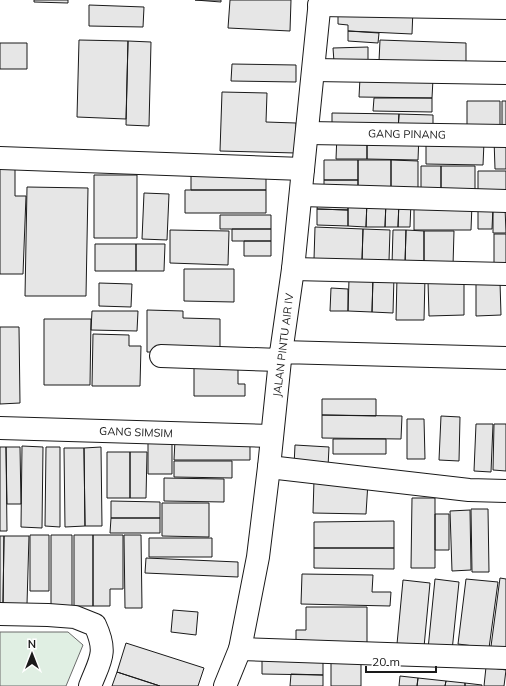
<svg xmlns="http://www.w3.org/2000/svg" width="506" height="686" font-family="Mulish,sans-serif">
  <rect width="100%" height="100%" fill="#fff"/>
  <path fill="#e0efe3" stroke="#6a6a6a" d="M0,632h68l15,13 -17,41h-66z"/>
  <path fill="#e6e6e6" stroke="#1a1a1a" d="M34,0h34v3l-34,-1z
    M195,0h26v2z
    M230,0h61l-1,31 -62,-3z
    M89,5l55,2 -1,20 -54,-1z
    M338,6l75,3 -1,25 -64,-3v-6l-10,-1z
    M348,31l31,2 -1,10 -30,-2z
    M79,40l49,1 -2,78 -49,-2z
    M380,40l86,3v21l-87,-3z
    M128,41l23,1 -2,84 -23,-1z
    M0,43h27v26h-27z
    M368,47v14l-34,1 -1,-14z
    M232,64l64,1v17l-65,-1z
    M360,78l73,1 -1,19 -73,-1z
    M222,92l45,1 -1,29 30,1v30l-76,-2z
    M374,98h58v14l-59,-1z
    M467,101h33v30h-33z
    M502,101h4v32h-4z
    M332,113l67,1 -1,17 -66,-2z
    M399,114l34,1v17l-35,-1z
    M337,134h30v25h-31z
    M367,134h52l-1,26 -51,-1z
    M494,139h12v30h-11z
    M426,141l58,1 -1,23 -57,-1z
    M324,160h34v20h-34z
    M358,160h33v35h-33z
    M391,160l27,1v34h-27z
    M421,166h20v30h-20z
    M441,166h34v30h-34z
    M0,169h15v27h11l-3,78h-23z
    M478,171h28v22h-28z
    M191,174h75v16h-75z
    M94,175h43v63h-43z
    M324,180h34v15l-34,-1z
    M27,187l61,1 -2,108h-61z
    M185,190h81v23h-81z
    M144,193l25,1 -2,46 -25,-1z
    M318,199l30,1v10l-31,-1z
    M348,200h19l-1,27 -18,-1z
    M367,200l19,1 -1,26h-19z
    M386,201h13l-1,26h-13z
    M399,201l12,1 -1,25h-12z
    M472,204l-1,26h-57v-22z
    M478,206l15,1 -1,22h-14z
    M493,207h12l1,26h-13z
    M317,209l31,1v16l-31,-1z
    M220,215h51v14h-51z
    M315,227l48,2 -1,32 -48,-2z
    M232,229h39v12h-39z
    M363,229l27,1 -1,31h-27z
    M170,230l59,1 -1,34 -58,-2z
    M393,230h13l-1,35h-13z
    M406,230l18,1v35l-19,-1z
    M424,231h30l-1,35h-29z
    M494,234h12v33h-12z
    M244,241h27v15h-27z
    M95,244h41v27h-41z
    M136,244h29l-1,27h-28z
    M184,269h50v33l-50,-1z
    M373,275l21,1 -1,37 -21,-1z
    M397,277h28l-1,43h-28z
    M349,279h24l-1,33 -24,-1z
    M428,281h36v34l-35,1z
    M476,282h24l1,33 -25,1z
    M99,283l33,1 -1,23 -32,-1z
    M331,288l17,1v22h-18z
    M147,310l36,1v7l37,1v34l-73,-1z
    M92,311h46l-1,20 -46,-1z
    M44,319h47l-1,66h-46z
    M0,327h19l1,76 -20,1z
    M93,334l36,1v11h12l-1,40h-48z
    M194,361l44,1v22h7v12h-51z
    M322,399h54v17l-54,-1z
    M322,415l80,1 -1,23 -79,-1z
    M441,416l19,1 -1,44 -20,-1z
    M407,419h17l1,40h-18z
    M476,424h17l-2,48 -17,-1z
    M494,424h12v47l-13,-1z
    M333,439h53v15h-53z
    M172,440v34h-24v-33z
    M175,440l75,1v19h-76z
    M295,445l34,2 -1,20 -34,-1z
    M22,446l21,1 -1,81 -21,-1z
    M0,447h6l1,84h-7z
    M6,447h14l1,57h-14z
    M46,447h14v80l-15,-1z
    M101,447l1,79h-17l-1,-78z
    M64,448h20l1,78 -20,1z
    M107,452h23v46h-23z
    M130,452h17l-1,46h-16z
    M174,461h58v17l-58,-1z
    M164,478l60,1v23l-60,-1z
    M314,480l54,2 -2,32 -53,-1z
    M412,498h23v70h-24z
    M111,501l49,1v16h-49z
    M162,503h47v34l-47,-1z
    M471,509h17l1,63h-17z
    M470,510l1,60 -19,1 -2,-60z
    M435,514h14v36h-14z
    M111,518h49v15h-50z
    M394,521v27h-80v-26z
    M30,535h19v56h-19z
    M51,535h21v72h-21z
    M74,535h19v71h-19z
    M93,535h30v54h-13v17h-17z
    M124,535h17l1,73h-17z
    M0,536h4l-1,68h-3z
    M4,536h25l-2,68h-24z
    M149,538h63v19h-63z
    M314,548h80v21l-80,-1z
    M146,558l92,4v15l-93,-4z
    M302,574l71,1 -1,17h19l-1,14 -89,-2z
    M500,578l6,1v77l-16,-2z
    M435,579l24,3 -7,69 -24,-2z
    M466,579l32,3 -9,66 -31,-4z
    M403,580l27,3 -6,64 -27,-3z
    M306,607h61v41h-71v-18h10z
    M173,610l25,2 -2,23 -25,-3z
    M126,643l78,25 -6,18h-38l-43,-14z
    M262,656h61v19l-61,-1z
    M331,661l30,1v24h-30z
    M486,667l20,3 -2,16h-20z
    M117,672l43,14h-48z
    M291,674l32,1v11h-33z
    M400,676l18,2 -1,8h-18z
    M418,678l28,3 -1,5h-28z
    M446,681l19,2v3h-20z
    M465,683l17,2v1h-17z"/>
  <g fill="none" stroke-linecap="round" stroke-linejoin="round">
    <defs>
      <path id="minor" d="M319,5l187,3
        M314,70l192,3
        M307,133l199,3
        M0,158l303,11
        M301,195l205,6
        M293,269l213,5
        M281,352l225,6
        M161,356l119,4
        M0,428l272,8
        M269,467l200,23 37,1
        M0,614l48,1 27,2 20,8c13,28 5,35 -5,61
        M240,649l266,9"/>
      <path id="major" d="M225,686l15,-37 18,-92 11,-90 11,-107 13,-91 27,-269"/>
    </defs>
    <use href="#minor" stroke="#1a1a1a" stroke-width="24"/>
    <use href="#major" stroke="#1a1a1a" stroke-width="24"/>
    <use href="#minor" stroke="#fff" stroke-width="22"/>
    <use href="#major" stroke="#fff" stroke-width="22"/>
  </g>
  <g text-anchor="middle" stroke-width="3" stroke-linejoin="round" paint-order="stroke">
    <g font-size="11" fill="#1a1a1a" stroke="#fff">
      <text transform="translate(407 134) rotate(1)" y="4">GANG PINANG</text>
      <text transform="translate(283 345) rotate(-83)" y="4">JALAN PINTU AIR IV</text>
      <text transform="translate(136 432) rotate(2)" y="4">GANG SIMSIM</text>
    </g>
  </g>
  <g transform="translate(32 654)" stroke="#ffffff" stroke-width="3" paint-order="stroke">
  <path d="M0-3L7 15L0 10L-7 15Z" fill="#1a1a1a"/>
  <text y="-6" font-size="11" font-weight="bold" text-anchor="middle" fill="#1a1a1a">N</text>
  </g>
  <path d="M366 666v6h70v-6" fill="none" stroke="#1a1a1a" stroke-width="2"/>
  <text x="372" y="666" font-size="12" fill="#1a1a1a" stroke="#ffffff" stroke-width="3" paint-order="stroke">20 m</text>
</svg>
